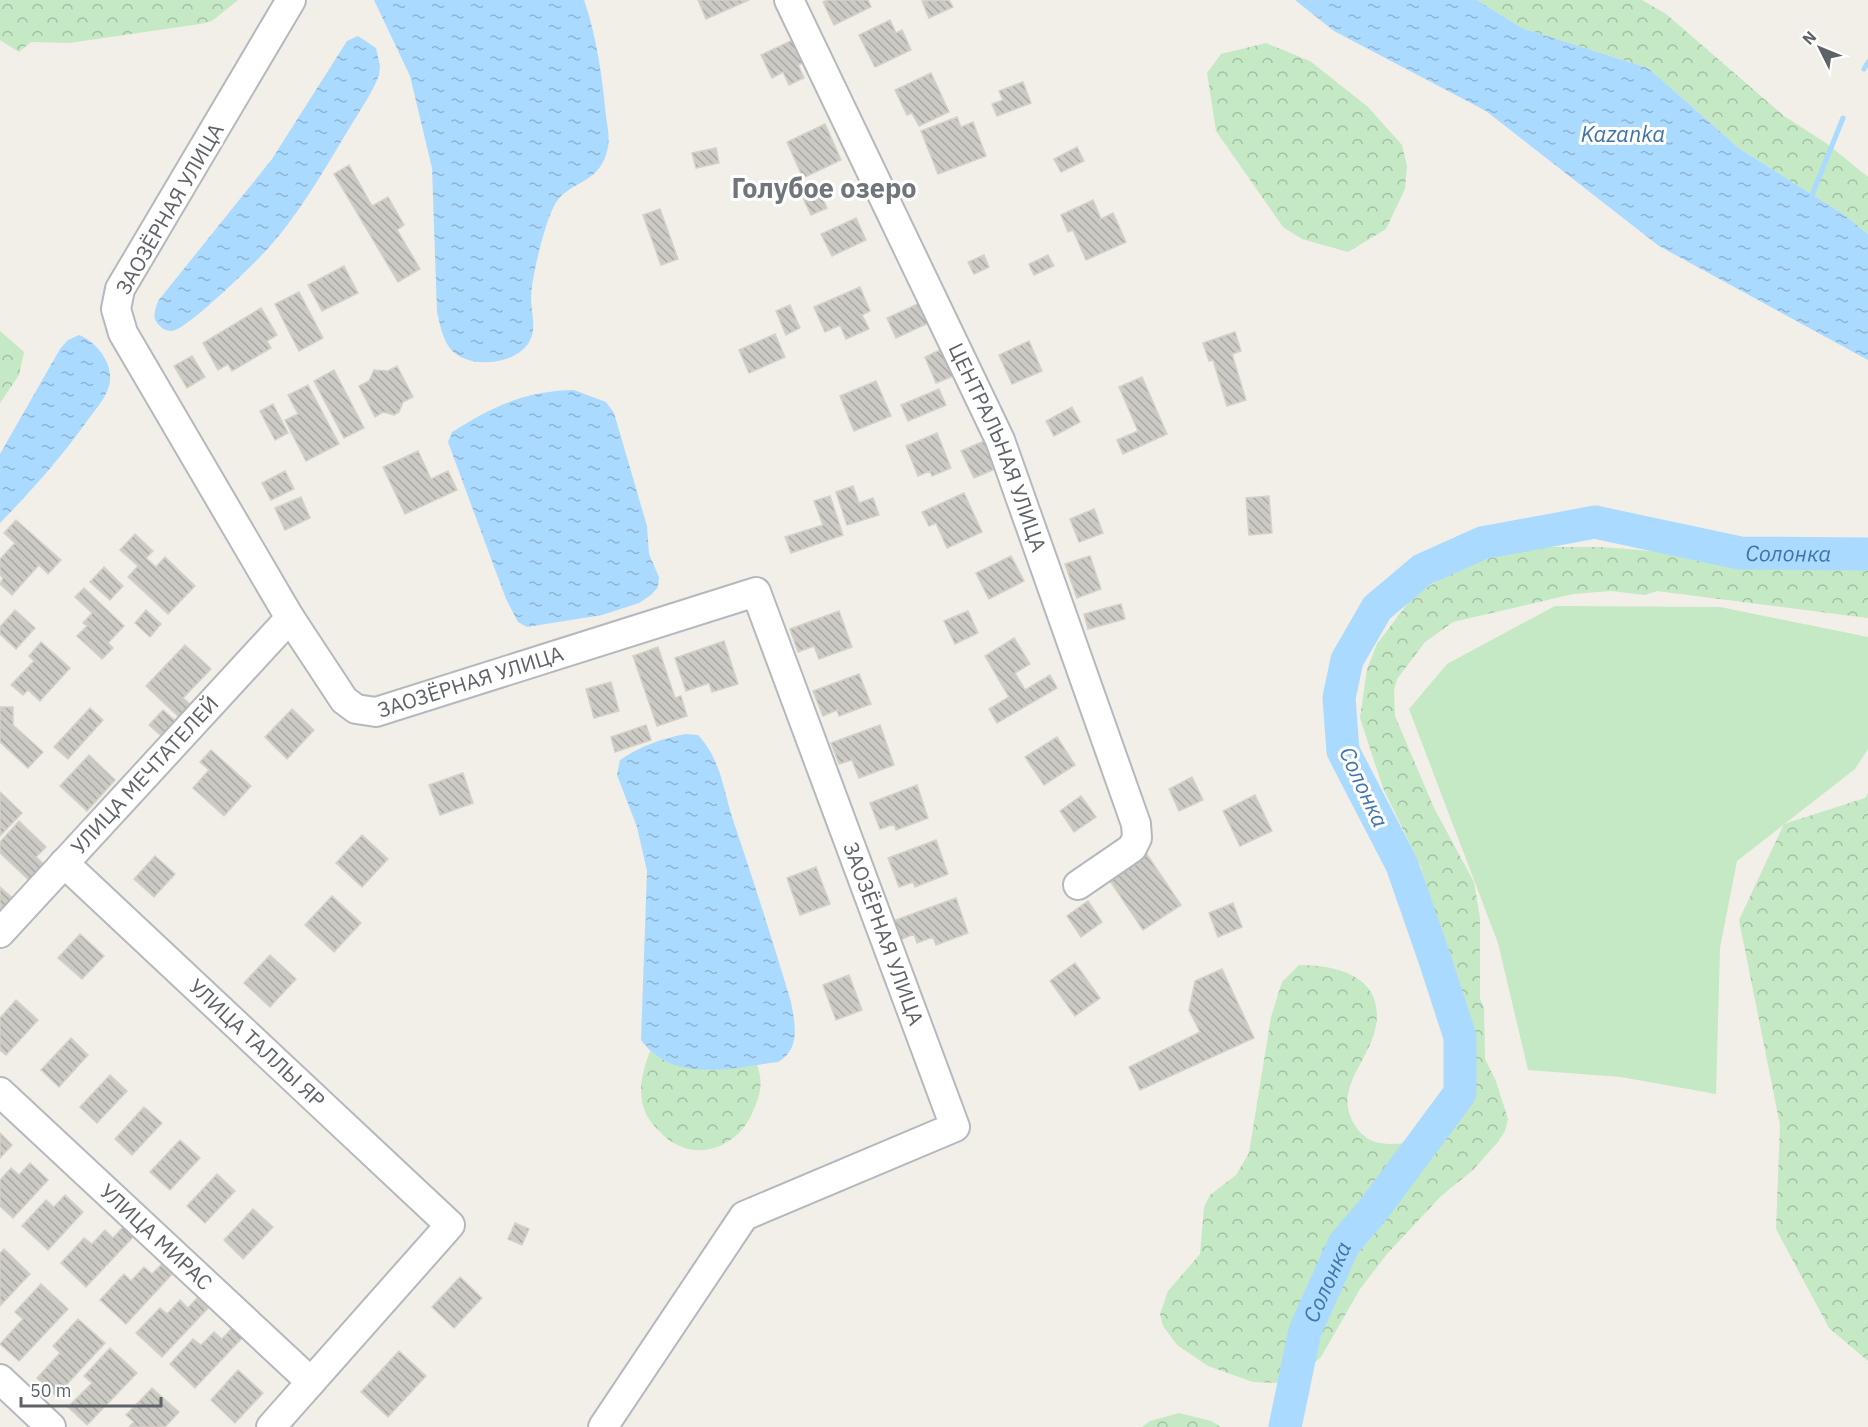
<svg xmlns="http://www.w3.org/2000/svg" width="1868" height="1427" font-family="'IBM Plex Sans',sans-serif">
  <defs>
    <pattern id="forest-crowns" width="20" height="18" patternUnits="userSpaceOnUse" patternTransform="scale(1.5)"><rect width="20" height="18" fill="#c5e8c5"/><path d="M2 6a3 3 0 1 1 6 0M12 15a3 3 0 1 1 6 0" fill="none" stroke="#a3c0a4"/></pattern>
    <pattern id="water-ripples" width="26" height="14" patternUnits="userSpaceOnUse" patternTransform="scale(1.5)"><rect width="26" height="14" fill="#aadaff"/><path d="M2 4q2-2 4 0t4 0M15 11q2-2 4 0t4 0" fill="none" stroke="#8eb4d2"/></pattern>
    <pattern id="building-back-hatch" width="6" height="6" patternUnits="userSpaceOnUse" patternTransform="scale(1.5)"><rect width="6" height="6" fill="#cccac5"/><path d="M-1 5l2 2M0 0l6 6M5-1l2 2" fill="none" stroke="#a9a8a4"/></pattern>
  </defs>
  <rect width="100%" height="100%" fill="#f1efe8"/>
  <path fill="#c5e8c5" d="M1555,606l165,1 148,30v112l-13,20 -118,92 -17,87 -4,146 -95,-17 -93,-7 -30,-127 -89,-234 38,-45z"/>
  <path fill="url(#forest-crowns)" d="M0,0h238l-26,21 -12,3 -131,19 -38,-1 -12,10 -19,-12z
    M1477,0h165l24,14 118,102 42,27 42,34v57l-25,-20 -103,-65 -92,-81 -126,-40z
    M1266,43l44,18 58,46 34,38 5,21 -2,23 -19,40 -38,23 -46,-13 -19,-12 -67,-96 -9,-58 14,-19z
    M0,331l24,21 -5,23 -19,28z
    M1532,547h69l267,21v50l-211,-27 -12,4 -34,-4 -38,3 -120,28 -28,20 -28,37 -3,11 1,26 39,92 40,74 6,36v81l4,8 1,52 11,22 12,38 -3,12 -7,11 -26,29 -30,24 -55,59 -27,35 -39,68 -21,18 -24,8 -23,-1 -45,-16 -31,-21 -14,-19 -3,-12 8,-23 32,-37 4,-47 6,-12 26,-20 13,-22 22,-136 11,-35 17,-17c44,0 90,15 75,69 -6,20 -22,39 -26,60 -4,20 11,46 32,49 15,3 35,-2 50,-3l18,-19 4,-11 7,-50 -15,-109 -23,-84 -38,-79 -23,-70 7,-49 10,-25 37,-49 54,-32z
    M1868,793v568l-39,-33 -53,-99 4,-104 -41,-205 45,-96 81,-26z
    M650,1051c36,25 65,19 107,14 6,17 4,27 -3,44 -15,40 -62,57 -94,23 -9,-9 -16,-18 -18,-31 -3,-18 2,-33 8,-50z
    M1179,1413l32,8 10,6h-79l8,-6z"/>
  <path fill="url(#water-ripples)" d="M374,0h210c13,38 18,76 22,116 1,9 4,22 2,31 -7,37 -36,33 -51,54 -11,15 -26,78 -26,97 0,12 5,29 0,40 -11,28 -65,33 -82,9 -7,-10 -9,-23 -12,-35l-5,-144 -22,-92z
    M1295,0h182l45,28 126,40 92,81 103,65 25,20v126l-209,-114 -173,-135 -152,-80z
    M358,36l18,12 4,18 -1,9c-7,19 -19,35 -29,52 -28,46 -53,92 -91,131 -13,13 -73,72 -87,73 -4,0 -10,-2 -12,-5 -9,-7 -5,-16 -2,-25l114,-142 75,-118z
    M79,335c18,7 36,30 30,51 -4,13 -14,24 -22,35 -26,37 -56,70 -87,102v-69l60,-105 8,-9z
    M574,390l32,12 8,11 33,113 2,28 10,23 -1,10 -7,8 -12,8 -37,12 -75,12 -9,-5 -12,-23 -58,-157 4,-10c41,-26 73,-41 122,-42z
    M686,734l12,1c24,26 25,56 36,88 20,59 39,119 57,179 4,22 10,47 -13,60 -46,6 -105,22 -137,-22l6,-169 -10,-44 -20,-52 3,-15c19,-13 42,-22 66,-26z"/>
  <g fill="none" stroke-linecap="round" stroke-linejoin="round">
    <path stroke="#aadaff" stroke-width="5" d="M1864,69l4,-7
      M1810,200l33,-82"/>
    <path stroke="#aadaff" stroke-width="33" id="s1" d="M1285,1427l20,-96 39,-87 30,-35 86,-116v-56l-25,-77 -33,-95 -59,-114 -4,-53 8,-38 30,-52 45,-38 60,-27 113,-21 145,31 128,1"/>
  </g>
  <path fill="url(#building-back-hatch)" stroke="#d6d1c6" stroke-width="1.5" d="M698,0h51l-43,19z
    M828,0h40l3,7 -37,18 -11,-23z
    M949,0l4,7 -24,11 -7,-17z
    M890,20l6,13 6,-3 9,20 -36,17 -16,-32z
    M797,38l11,23 -10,4 6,13 -15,7 -6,-13 -11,6 -11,-23z
    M931,73l18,39 -30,14 -7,-13 -5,2 -12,-25z
    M1023,82l8,21 -34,13 -5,-12 11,-4 -4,-9z
    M957,117l4,10 12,-5 13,34 -48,18 -17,-43z
    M825,124l16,36 -38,18 -16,-36z
    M1077,147l7,14 -23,11 -7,-13z
    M716,148l3,15 -23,5 -4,-15z
    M349,165l23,41 16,-9 16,28 -7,5 23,39 -22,13 -64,-108z
    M819,191l8,17 -16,7 -8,-17z
    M1093,200l8,19 12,-6 13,29 -40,18 -13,-30 -5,2 -7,-17z
    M660,209l18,50 -17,6 -18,-50z
    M856,218l10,22 -34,16 -11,-22z
    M984,255l5,12 -15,7 -6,-12z
    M1048,255l6,11 -20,9 -5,-11z
    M344,266l14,27 -36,18 -14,-26z
    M860,287l10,24 -8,4 7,14 -23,10 -6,-14 -15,7 -11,-25z
    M299,292l24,46 -24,13 -24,-47z
    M922,302l9,20 -35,16 -9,-20z
    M790,305l10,23 -14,7 -10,-24z
    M261,308l16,27 -10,6 4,7 -39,23 -4,-7 -10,6 -15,-27z
    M1235,332l6,19 -9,3 14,46 -19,6 -14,-46 -4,1 -6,-18z
    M775,334l10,23 -36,16 -10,-23z
    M1029,341l13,30 -30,13 -13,-29z
    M944,348l12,27 -20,8 -11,-26z
    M192,356l13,21 -18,11 -13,-22z
    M397,366l16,31 -10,5 -4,10 -5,3 -11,-3 -8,5 -16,-31 10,-5 5,-11 14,1z
    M334,370l30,58 -20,10 -30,-57z
    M1142,377l25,57 -44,20 -6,-14 21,-9 -19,-44z
    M876,381l15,35 -37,15 -14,-35z
    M308,385l31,59 -33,17 -21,-41 13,-6 -10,-19z
    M939,389l7,16 -38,16 -7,-16z
    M273,404l15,29 -13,7 -15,-29z
    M1072,407l8,15 -26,14 -8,-15z
    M937,433l14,35 -19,8 -2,-5 -12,5 -12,-30z
    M984,441l13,27 -23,10 -13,-27z
    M418,451l13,28 17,-8 9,19 -52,24 -22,-47z
    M285,471l9,18 -23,11 -9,-17z
    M853,486l6,17 14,-5 6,17 -32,10 -11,-33z
    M964,493l18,39 -35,16 -11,-25 -7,3 -7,-14z
    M830,496l13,39 -52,18 -6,-16 38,-12 -9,-24z
    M1269,496l3,37 -23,2 -3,-37z
    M301,497l9,21 -25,12 -10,-22z
    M1094,509l9,24 -24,9 -9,-23z
    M16,520l45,40 -13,14 -9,-9 -27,30 -12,-11 3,-6 -3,-3v-16l15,-16 -11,-10z
    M135,534l18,17 -7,7 10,9 9,-10 30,29 -27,28 -40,-37 10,-11 -18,-16z
    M1011,556l13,25 -35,18 -13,-26z
    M1090,556l11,33 -24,9 -12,-34z
    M104,567l19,19 -13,14 -20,-18z
    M84,588l40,38 -16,17 5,5 -11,11 -25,-23 10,-10 -4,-3 9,-10 -17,-16z
    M1121,604l4,15 -37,10 -4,-15z
    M15,610l20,18 -19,21 -16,-15v-7z
    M146,610l15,14 -11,13 -15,-14z
    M839,611l13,36 -33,12 -5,-13 -16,6 -8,-23z
    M968,611l10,22 -23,11 -11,-23z
    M1014,638l16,26 -15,9 10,17 25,-15 7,13 -60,35 -8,-14 20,-12 -24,-41z
    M724,641l14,43 -26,8 -3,-9 -23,8 -11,-33z
    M41,642l29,26 -30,33 -12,-11 -5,5 -12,-10 23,-24 -5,-5z
    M185,645l26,24 -28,29 12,10 -12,13 -37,-35z
    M658,647l17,51 6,-2 6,20 -30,10 -24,-70z
    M859,674l12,30 -32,12 -2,-6 -14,6 -10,-25z
    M611,682l8,29 -25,7 -8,-29z
    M0,707h13v18l30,27 -15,16 -28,-26z
    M90,708l13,12 -35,39 -14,-12z
    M292,709l22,21 -27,29 -22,-22z
    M163,710l19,16 -14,16 -19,-17z
    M646,725l5,15 -36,12 -4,-15z
    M880,725l14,40 -35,13 -7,-18 -13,4 -8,-21z
    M1057,737l18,28 -31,20 -19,-28z
    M211,750l40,36 -27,30 -31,-28 16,-18 -9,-8z
    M89,755l26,25 -28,31 -27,-25z
    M463,773l10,30 -33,12 -11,-30z
    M1192,777l11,23 -24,11 -10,-22z
    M917,785l11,33 -32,12 -2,-6 -14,5 -10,-26z
    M0,792l22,21 -22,23z
    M1255,795l17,36 -32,15 -17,-35z
    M1081,796l15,21 -22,15 -14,-21z
    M19,821l27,26 -10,10 12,11 -15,16 -33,-31v-11z
    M362,835l26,24 -26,28 -26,-24z
    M936,840l12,34 -33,13 -2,-5 -14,5 -11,-29z
    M1144,850l37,55 -38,25 -37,-55z
    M155,856l20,18 -21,23 -20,-18z
    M816,867l14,37 -30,11 -13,-37z
    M0,887l17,15 -17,19z
    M332,896l29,27 -27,29 -29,-27z
    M956,898l12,35 -32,12 -3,-8 -16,6 -3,-9 -14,6 -7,-19z
    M1088,901l14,21 -21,15 -14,-21z
    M1233,903l9,24 -24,10 -9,-24z
    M80,934l24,22 -22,23 -24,-21z
    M270,955l26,24 -26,28 -26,-24z
    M1075,963l25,35 -25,18 -25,-35z
    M1222,969l32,69 -114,52 -11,-23 71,-35 -11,-22 6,-29z
    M849,975l13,35 -26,10 -13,-35z
    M16,1000l22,20 -32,35 -6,-5v-32z
    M71,1038l17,17 -29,32 -18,-17z
    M110,1075l17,16 -30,32 -17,-16z
    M144,1107l18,16 -30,32 -17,-16z
    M0,1133l12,12 -12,13z
    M180,1140l20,18 -30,32 -20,-18z
    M30,1163l18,17 -35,38 -13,-12v-26l11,-12 8,7z
    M217,1174l18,17 -30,32 -18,-17z
    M65,1195l18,17 -35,38 -26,-24 24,-26 8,7z
    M253,1209l20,18 -30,32 -19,-19z
    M515,1223l14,6 -7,16 -14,-6z
    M123,1227l10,10 -47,50 -25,-24 23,-25 8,6 13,-14 8,8z
    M4,1249l26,25 -30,32v-53z
    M162,1264l11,9 -47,51 -26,-24 24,-26 7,7 13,-14 8,7z
    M460,1277l22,21 -28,30 -22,-21z
    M41,1284l27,25 -49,52 -19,-17 23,-25 -8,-7z
    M198,1297l11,10 -47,50 -26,-24 24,-25 7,6 13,-14 8,8z
    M78,1319l27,24 -49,53 -19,-18 23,-25 -7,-7z
    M232,1328l10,10 -47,50 -25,-24 23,-25 8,6 13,-13 8,7z
    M110,1348l27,25 -50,52 -19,-18 24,-24 -8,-7z
    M399,1351l27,25 -38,41 -27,-25z
    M238,1370l25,23 -28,30 -24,-23z
    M152,1388l27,24 -14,15h-36l5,-5 -8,-7z"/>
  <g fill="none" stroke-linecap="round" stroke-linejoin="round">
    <defs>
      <g id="minor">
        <path id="s2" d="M291,0l-171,289 -4,20 7,24 167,285 54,82 12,9 20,3 380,-120 199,535 -211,89 -141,211"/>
        <path id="s3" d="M789,0l211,440 136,384 1,14 -5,10 -54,37"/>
        <path id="s4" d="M64,863l386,362 -179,202"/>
        <path id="s5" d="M0,933l290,-315"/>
        <path id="s6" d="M0,1092l311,290"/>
        <path d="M0,1379l51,48"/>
      </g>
    </defs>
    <use href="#minor" stroke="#b5b8bc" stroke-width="32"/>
    <use href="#minor" stroke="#fff" stroke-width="28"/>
  </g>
  <g text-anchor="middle" stroke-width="6" stroke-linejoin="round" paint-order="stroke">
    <g font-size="21" fill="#5f6368" stroke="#fff">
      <text transform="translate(170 209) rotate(-60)" y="7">ЗАОЗЁРНАЯ УЛИЦА</text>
      <text dy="7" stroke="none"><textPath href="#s3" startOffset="494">ЦЕНТРАЛЬНАЯ УЛИЦА</textPath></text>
      <text dy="7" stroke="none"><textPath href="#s2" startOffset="944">ЗАОЗЁРНАЯ УЛИЦА</textPath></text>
      <text dy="7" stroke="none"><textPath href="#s5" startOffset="214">УЛИЦА МЕЧТАТЕЛЕЙ</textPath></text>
      <text dy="7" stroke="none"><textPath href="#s2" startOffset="1608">ЗАОЗЁРНАЯ УЛИЦА</textPath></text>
      <text dy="7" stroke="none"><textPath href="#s4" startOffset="264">УЛИЦА ТАЛЛЫ ЯР</textPath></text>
      <text dy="7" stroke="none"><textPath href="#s6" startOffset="213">УЛИЦА МИРАС</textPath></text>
    </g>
    <g font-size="22" font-style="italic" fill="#4174aa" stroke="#fff">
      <text x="1623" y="142">Kazanka</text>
      <text dy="8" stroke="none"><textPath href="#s1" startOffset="1338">Солонка</textPath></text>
      <text transform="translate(1364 787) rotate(65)" y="8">Солонка</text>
      <text dy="8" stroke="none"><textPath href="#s1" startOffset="152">Солонка</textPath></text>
    </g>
    <g font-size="27" font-weight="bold" fill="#70757a" stroke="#fff">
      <text x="824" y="198">Голубое озеро</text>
    </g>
  </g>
  <g transform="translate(1820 48) rotate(313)" stroke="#ffffff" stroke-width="4.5" paint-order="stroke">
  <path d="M0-4.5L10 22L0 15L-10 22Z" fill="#5f6368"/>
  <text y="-9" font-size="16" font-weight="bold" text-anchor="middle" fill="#5f6368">N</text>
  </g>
  <path d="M21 1397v9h140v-9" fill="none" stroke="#5f6368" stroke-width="3"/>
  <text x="30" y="1397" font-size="18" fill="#5f6368" stroke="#ffffff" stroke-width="4.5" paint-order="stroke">50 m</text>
</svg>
